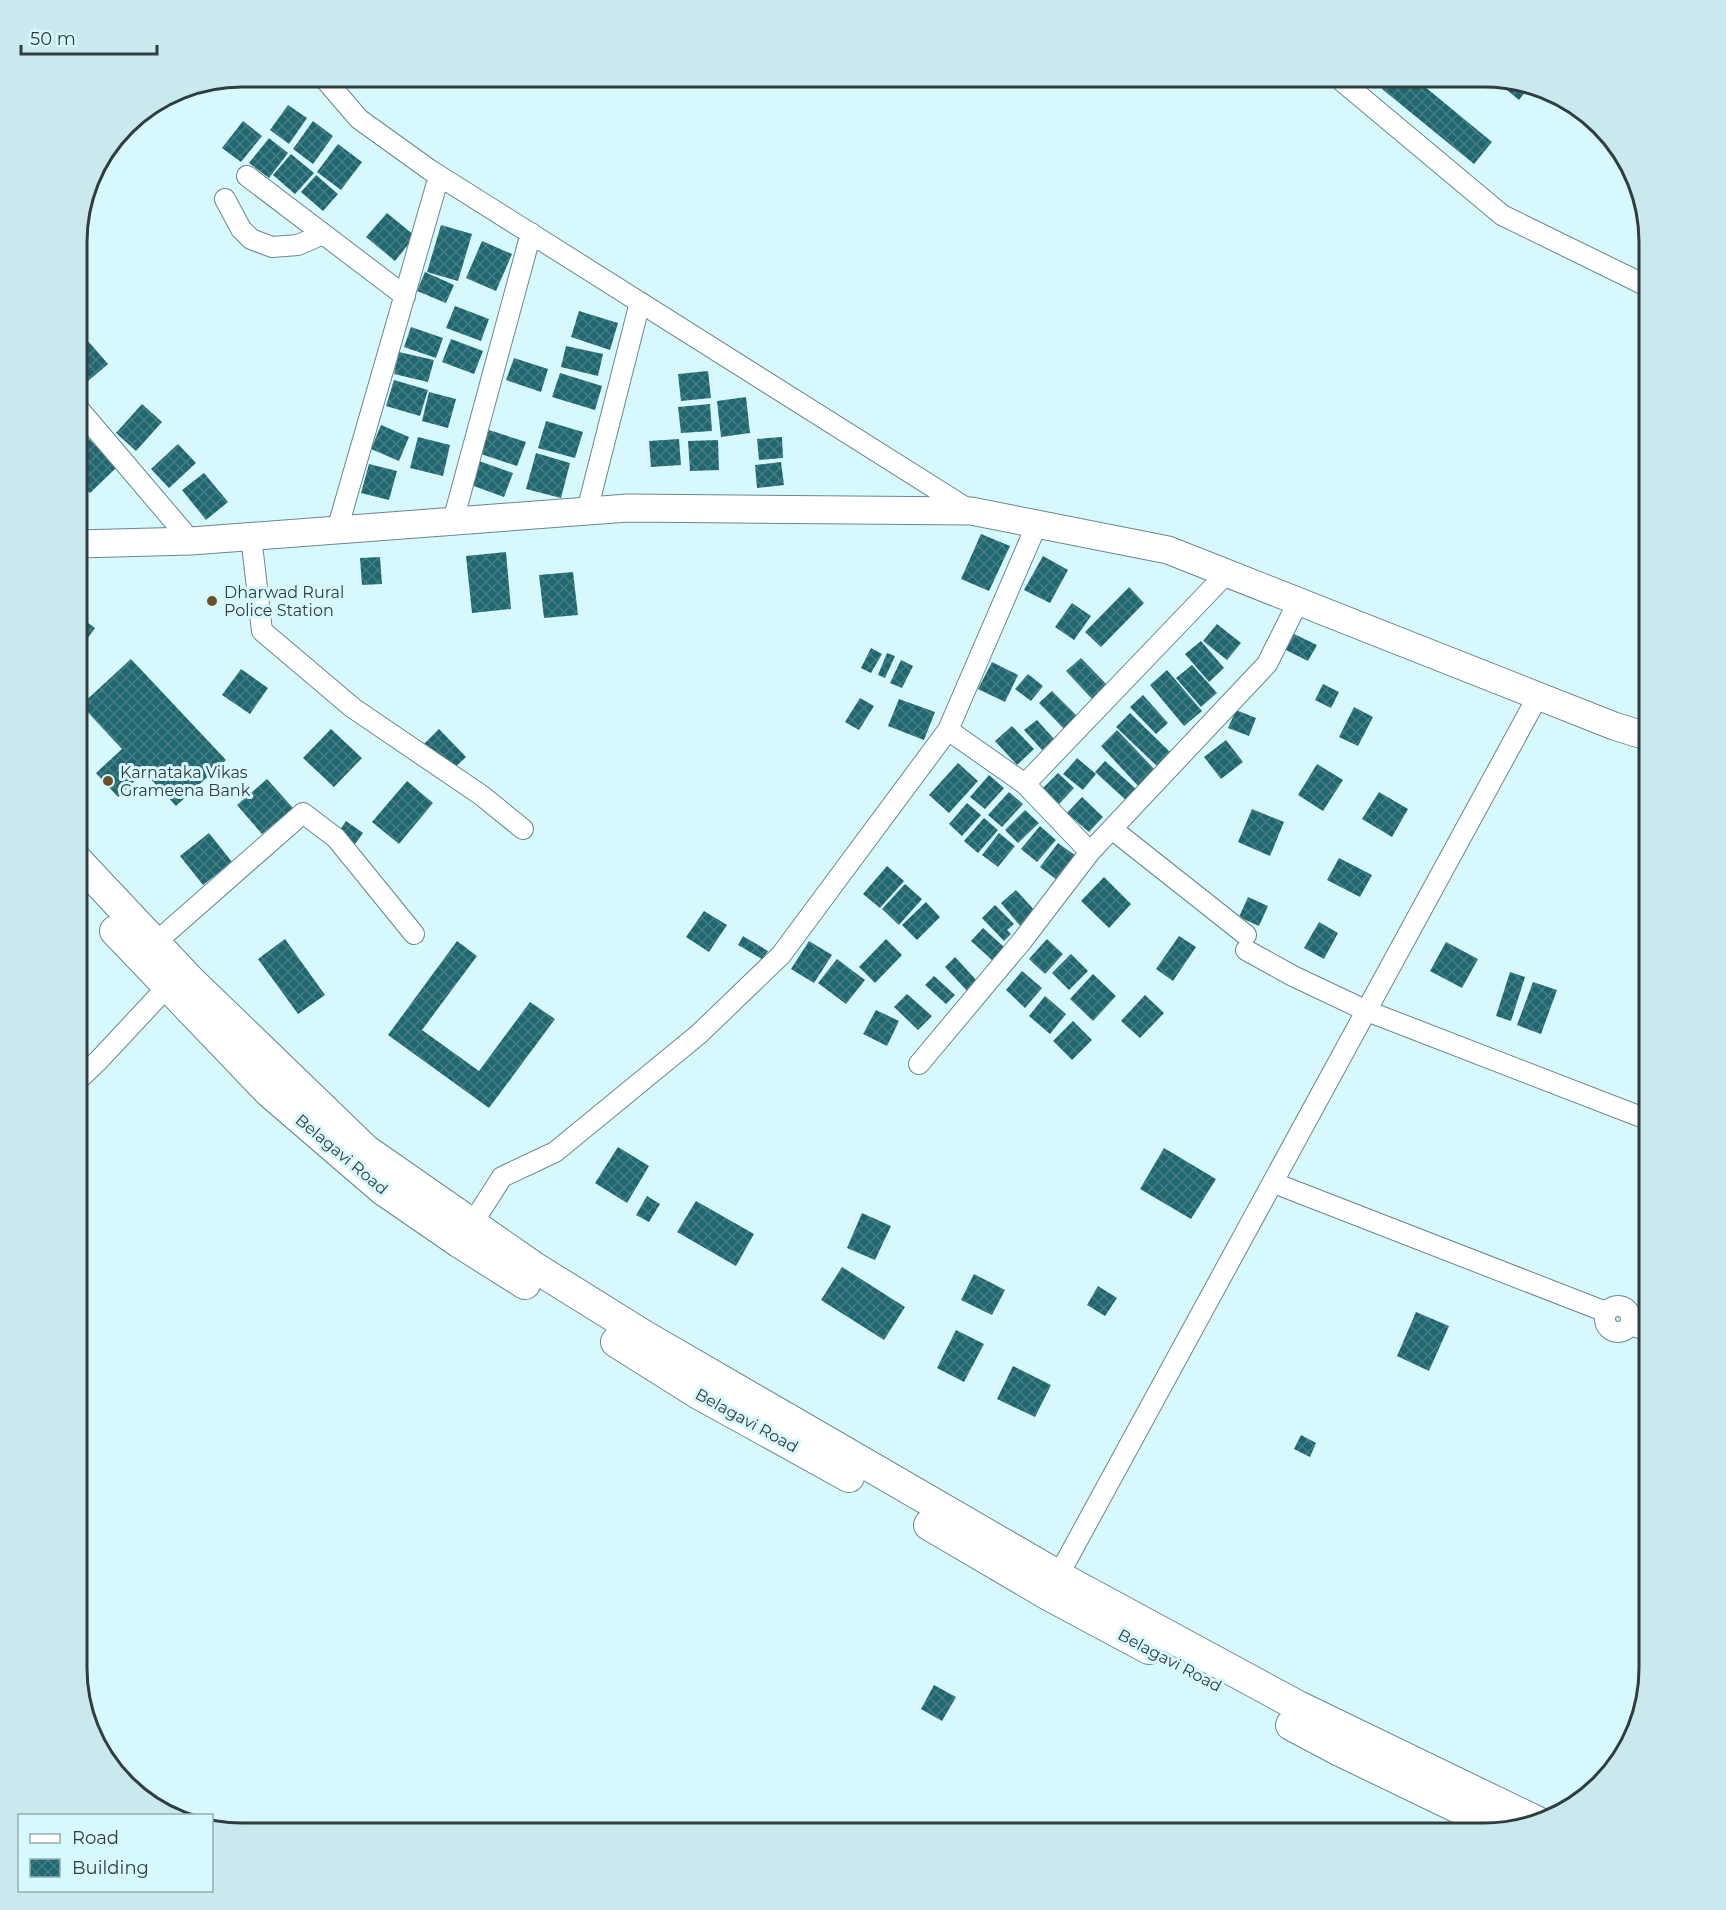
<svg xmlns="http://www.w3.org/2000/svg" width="1726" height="1910" font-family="Montserrat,sans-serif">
  <defs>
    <pattern id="building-cross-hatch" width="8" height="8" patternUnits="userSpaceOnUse" patternTransform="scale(1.5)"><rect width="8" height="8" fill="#206770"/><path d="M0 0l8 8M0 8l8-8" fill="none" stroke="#487e85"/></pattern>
  </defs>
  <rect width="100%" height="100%" fill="#d7f8fd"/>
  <path fill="url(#building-cross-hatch)" d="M1392,77h21l79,65 -18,22 -92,-75z
    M1491,77h3l36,9 -11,14z
    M288,105l19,13 -18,26 -19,-14z
    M243,121l19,15 -21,26 -19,-14z
    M313,121l20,15 -20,28 -20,-15z
    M269,138l19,15 -19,25 -20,-15z
    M338,144l24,18 -21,28 -24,-18z
    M291,154l23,19 -19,21 -22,-19z
    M316,175l22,19 -15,17 -22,-19z
    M387,213l28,23 -20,25 -29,-24z
    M441,225l31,9 -14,47 -31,-9z
    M482,241l30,13 -16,37 -30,-13z
    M425,272l29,13 -8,18 -29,-12z
    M455,306l34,13 -8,22 -35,-13z
    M579,311l39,12 -8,27 -39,-13z
    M411,327l32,11 -7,20 -32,-11z
    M451,339l32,12 -9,23 -32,-12z
    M88,341l20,23 -28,24 -3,-4v-33z
    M566,346l37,8 -5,22 -37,-9z
    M399,352l35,8 -6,22 -34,-8z
    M514,358l34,11 -7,23 -35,-12z
    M708,371l3,27 -30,3 -3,-27z
    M560,373l42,13 -7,24 -43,-13z
    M394,380l34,10 -8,26 -34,-10z
    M429,392l27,7 -8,29 -26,-7z
    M746,397l4,36 -29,4 -4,-36z
    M142,404l20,18 -26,29 -20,-18z
    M710,404l2,27 -31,2 -3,-26z
    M546,421l37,11 -8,26 -37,-10z
    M381,425l28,12 -10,24 -28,-12z
    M77,427l40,40 -27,26 -13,-13z
    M489,430l37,12 -9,24 -36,-12z
    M418,437l32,8 -7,31 -33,-8z
    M782,437l1,21 -24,2 -2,-21z
    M679,439l2,26 -30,2 -2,-26z
    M718,440l1,30 -29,1 -2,-30z
    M178,444l18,19 -27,25 -18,-19z
    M536,453l34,10 -9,35 -35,-9z
    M479,461l34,12 -9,24 -33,-12z
    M781,462l3,23 -27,3 -2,-23z
    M369,464l28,7 -8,29 -28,-7z
    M204,473l24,29 -22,18 -24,-30z
    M77,509l8,9 -8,8z
    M981,534l29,12 -21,45 -28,-12z
    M506,552l5,57 -39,4 -6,-57z
    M1043,556l25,14 -18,33 -26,-13z
    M380,557l2,27 -20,1 -2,-27z
    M573,572l5,43 -34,3 -5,-43z
    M1129,587l15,16 -43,44 -16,-15z
    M1072,603l19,13 -17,24 -19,-13z
    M77,615l18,13 -18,25z
    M1217,624l24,19 -14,17 -24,-19z
    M1290,632l27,13 -9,16 -26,-13z
    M1201,641l23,27 -15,14 -24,-28z
    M871,648l11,6 -11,19 -10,-5z
    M887,653l8,3 -10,22 -7,-3z
    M1081,658l27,28 -15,14 -27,-29z
    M131,659l95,101 -50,46 -32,-34 -26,25 -22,-24 26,-24 -41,-44z
    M901,660l12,6 -11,22 -12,-5z
    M992,662l26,13 -13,27 -27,-13z
    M1192,665l25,28 -16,14 -25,-29z
    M241,669l27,19 -18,26 -28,-19z
    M1167,670l35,41 -18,15 -34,-41z
    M1028,674l15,12 -12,15 -16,-12z
    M1323,684l16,8 -8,16 -16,-8z
    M1052,691l25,25 -13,13 -25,-26z
    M1143,695l25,28 -12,11 -26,-27z
    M860,698l14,8 -15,24 -14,-8z
    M899,699l36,13 -11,28 -36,-14z
    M1354,707l19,10 -15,29 -19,-9z
    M1236,710l20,8 -7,18 -21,-8z
    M1130,713l41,40 -13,14 -42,-40z
    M1037,720l17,19 -12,11 -18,-20z
    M1012,726l22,23 -17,16 -22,-24z
    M331,729l31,29 -28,29 -31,-29z
    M439,729l27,28 -17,16 -27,-27z
    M1117,730l40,42 -17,16 -39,-42z
    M1226,740l17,22 -22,17 -17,-22z
    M1077,758l19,16 -13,16 -20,-16z
    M1105,761l32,29 -10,11 -32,-29z
    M958,763l20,18 -29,32 -20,-18z
    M1317,764l26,16 -20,31 -25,-16z
    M1058,773l16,15 -15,16 -17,-15z
    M989,775l15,13 -19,21 -15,-12z
    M267,779l26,29 -31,26 -25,-29z
    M407,781l26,22 -34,41 -27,-22z
    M1009,792l14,12 -21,23 -14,-12z
    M1379,792l29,17 -16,28 -30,-18z
    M1082,797l21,20 -14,15 -22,-19z
    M967,803l14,12 -19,21 -13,-12z
    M1252,809l32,13 -14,34 -32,-14z
    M1025,810l14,13 -21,20 -13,-13z
    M984,818l14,12 -20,23 -14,-12z
    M346,821l17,12 -8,11 -17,-11z
    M1040,826l16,14 -19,22 -16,-13z
    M209,833l23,29 -29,23 -23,-29z
    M999,833l16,13 -17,21 -16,-12z
    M1058,843l18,13 -19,24 -17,-13z
    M1339,858l33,17 -12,22 -33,-17z
    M887,866l17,15 -24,27 -17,-14z
    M1104,877l27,27 -22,24 -28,-27z
    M905,884l17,15 -23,26 -17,-16z
    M1016,890l21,23 -16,14 -20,-24z
    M1248,897l20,9 -9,20 -20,-9z
    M926,902l14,15 -23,23 -15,-15z
    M995,905l19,19 -7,6 4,4 -7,7 -22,-23z
    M704,911l23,14 -18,27 -23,-15z
    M1319,922l19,11 -14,26 -20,-11z
    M983,928l21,19 -12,13 -21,-19z
    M743,936l25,15 -6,8 -24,-14z
    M1179,936l17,11 -23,34 -17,-12z
    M285,939l40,56 -27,19 -40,-55z
    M886,939l16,16 -27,28 -16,-16z
    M1047,939l16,15 -18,20 -16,-15z
    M457,941l20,15 -55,74 57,41 51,-69 25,17 -66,89 -101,-73z
    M809,941l23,14 -18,28 -23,-14z
    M1446,942l32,17 -16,29 -32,-17z
    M1071,954l17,17 -19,19 -17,-17z
    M955,957l24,26 -11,9 -23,-25z
    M837,959l28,21 -19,24 -28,-21z
    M1022,971l20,17 -17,20 -19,-18z
    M1510,972l15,5 -14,44 -15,-5z
    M1093,974l23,22 -23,25 -23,-22z
    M934,976l21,19 -9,9 -21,-19z
    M1533,982l24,8 -16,44 -24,-9z
    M907,994l25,22 -14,14 -24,-23z
    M1145,995l19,18 -24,25 -19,-17z
    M1045,996l21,18 -16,20 -21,-18z
    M876,1010l23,11 -12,25 -24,-12z
    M1073,1021l19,19 -20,20 -19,-19z
    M618,1147l31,19 -22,37 -32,-20z
    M1164,1148l52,31 -25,40 -51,-30z
    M647,1196l13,8 -11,18 -13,-7z
    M696,1201l58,33 -18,32 -59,-34z
    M862,1213l29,13 -16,34 -28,-12z
    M842,1267l63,40 -21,33 -63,-40z
    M974,1274l31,16 -13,25 -31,-15z
    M1098,1286l19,12 -12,18 -18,-11z
    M1416,1312l33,14 -20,45 -32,-15z
    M956,1330l28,14 -20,38 -27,-14z
    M1013,1366l38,19 -16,32 -38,-18z
    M1301,1435l15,8 -6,14 -16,-8z
    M934,1685l22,12 -14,24 -21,-12z"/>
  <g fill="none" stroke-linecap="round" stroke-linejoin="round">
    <defs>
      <path id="street" d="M323,77l36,42 71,51 541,341
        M1337,77l165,138 147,72
        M247,176l158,120
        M225,199l16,30 10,10 21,8 26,-2 25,-11
        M77,407l114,134
        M587,511l53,-209
        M453,521l78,-288
        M337,530l102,-354
        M251,536l11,95 91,77 128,87 42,34
        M948,730l77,54 65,68
        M1025,784l202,-211
        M1112,829l134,106
        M155,943l148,-130 33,25 78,96
        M1246,950l47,26 74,35 282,109
        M919,1064l103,-123 68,-89 177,-188 31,-62
        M77,1081l22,-21 68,-73
        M1274,1183l332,129
        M472,1224l30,-47 53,-25 144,-118 82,-79 167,-225 89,-206
        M1605 1319a13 13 0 1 1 26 0a13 13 0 1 1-26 0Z
        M1630,1325l19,6
        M1058,1576l480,-880"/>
      <path id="secondary" d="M77,544l114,-3 437,-33 343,3 197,39 446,176 35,11"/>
      <path id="primary" d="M77,860l113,120 176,170 168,117 111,69 426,247 227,123 242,117
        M115,931l154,161 114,98 77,53 65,41
        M616,1342l81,51 152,84
        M929,1525l121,71 99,53
        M1291,1725l49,26 164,79"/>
    </defs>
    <use href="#street" stroke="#6a888c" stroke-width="22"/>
    <use href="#secondary" stroke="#6a888c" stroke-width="29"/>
    <use href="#primary" stroke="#6a888c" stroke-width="32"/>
    <use href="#street" stroke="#fff" stroke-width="20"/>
    <use href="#secondary" stroke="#fff" stroke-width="27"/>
    <use href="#primary" stroke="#fff" stroke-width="30"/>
  </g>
  <g fill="#6d5024" stroke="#d7f8fd" stroke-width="2">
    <circle cx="212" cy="601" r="6"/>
    <circle cx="108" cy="781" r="6"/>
  </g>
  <g text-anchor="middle" stroke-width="6" stroke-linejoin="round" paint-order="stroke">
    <g font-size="16" fill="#303d3f" stroke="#d7f8fd" text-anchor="start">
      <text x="224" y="598">Dharwad Rural<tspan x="224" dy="18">Police Station</tspan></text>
      <text x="120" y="778">Karnataka Vikas<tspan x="120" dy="18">Grameena Bank</tspan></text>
    </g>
    <g font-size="16" fill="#303d3f" stroke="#d7f8fd">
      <text transform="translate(342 1154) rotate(40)" y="6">Belagavi Road</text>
      <text transform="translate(747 1420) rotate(29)" y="6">Belagavi Road</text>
      <text transform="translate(1170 1660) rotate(28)" y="6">Belagavi Road</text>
    </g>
  </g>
  <path d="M0 0H1726V1910H0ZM242 87H1484A155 155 0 0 1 1639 242V1668A155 155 0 0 1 1484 1823H242A155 155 0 0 1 87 1668V242A155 155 0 0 1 242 87Z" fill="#cae9ee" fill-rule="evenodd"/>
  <path fill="none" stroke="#303d3f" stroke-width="3" d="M242 87H1484A155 155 0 0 1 1639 242V1668A155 155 0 0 1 1484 1823H242A155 155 0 0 1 87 1668V242A155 155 0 0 1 242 87Z"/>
  <rect x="18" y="1814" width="195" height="78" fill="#d7f8fd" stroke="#94adb1" stroke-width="1.5"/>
  <rect x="30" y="1834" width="30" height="9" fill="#ffffff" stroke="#94adb1" stroke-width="1.5"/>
  <text x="72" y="1844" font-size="18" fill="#303d3f">Road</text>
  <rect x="30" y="1859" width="30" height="18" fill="url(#building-cross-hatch)" stroke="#94adb1" stroke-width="1.5"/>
  <text x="72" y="1874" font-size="18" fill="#303d3f">Building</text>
  <path d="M21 45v9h136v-9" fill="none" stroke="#303d3f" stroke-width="3"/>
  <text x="30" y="45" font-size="18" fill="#303d3f" stroke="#d7f8fd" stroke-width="4.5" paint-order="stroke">50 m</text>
</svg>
